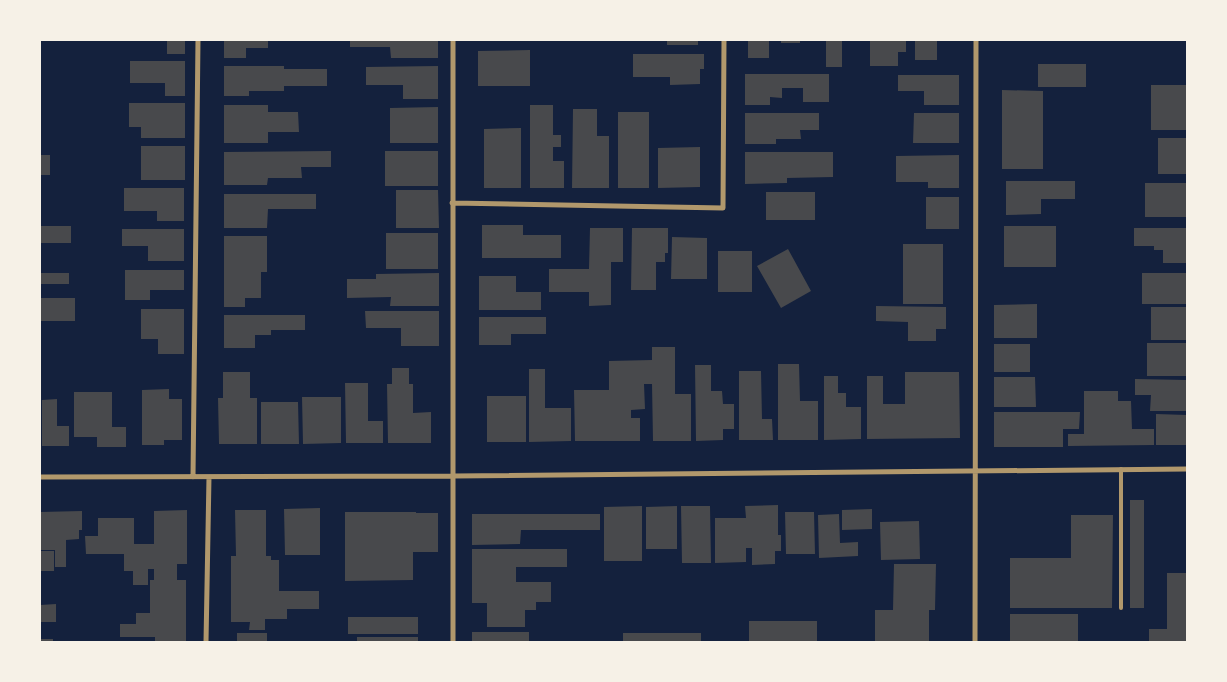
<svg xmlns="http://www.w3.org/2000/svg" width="1227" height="682" font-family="Ubuntu,sans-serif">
  <rect width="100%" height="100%" fill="#14213d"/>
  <path fill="#48494c" d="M167,40h18v14h-18z
    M224,40h44v8h-22v10h-22z
    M350,40h88v18h-47l-1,-11h-40z
    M667,40h31v5h-31z
    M748,40h21v18h-21z
    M781,40h19v3h-19z
    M826,40h16v27h-16z
    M870,40h36v12h-8v14h-28z
    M915,40h22v20h-22z
    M530,50v36h-52v-35z
    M633,54h71v15h-4v15l-30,1v-8h-37z
    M130,61h55v35h-20v-13h-35z
    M1038,64h48v23h-48z
    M224,66h60v3h43v17h-43v5h-35v5h-25z
    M438,66v33h-35v-14h-37v-18z
    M745,74h84v28h-26v-14h-21v10l-12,-1v8h-25z
    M898,75h61v30h-35v-14h-26z
    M1151,85h36v45h-36z
    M1002,90l41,1v78h-41z
    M129,103h56v35h-44v-11h-12z
    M224,105h44v7h30l1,20h-31v11h-44z
    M530,105h23v30h8v12h-8v14h11v27h-34z
    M438,107v36h-48v-35z
    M573,109h24v27h12v52h-37z
    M618,112h31v76h-31z
    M745,113h74v17h-19l1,9h-25v5h-31z
    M914,113h45v30h-46z
    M521,128v60h-37v-59z
    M1158,138h29v36h-29z
    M141,146h44v34h-44z
    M700,147v40l-42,1v-40z
    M331,151v16h-30l1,11h-34l-1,7h-43v-33z
    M385,151h53v35h-53z
    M745,152h88v25l-46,1v5l-42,1z
    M40,155h10v20h-10z
    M959,155v33h-31v-6h-32v-26z
    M1006,181h69v18h-34v15l-35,1z
    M1145,183h42v34h-42z
    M124,188h60v33h-27v-10h-33z
    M396,190h42l1,38h-43z
    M766,192h49v28h-49z
    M224,194h92v15h-48l-1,19h-43z
    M926,197h33v32h-33z
    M482,225h41v10h38v23h-79z
    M40,226h31v17h-31z
    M1004,226h52v41h-52z
    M590,228h33v34h-12v43l-22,1v-14h-40v-23h40z
    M632,228h36v25h-3v9h-9v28h-25z
    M1134,228h53v35h-24v-13h-9v-4h-20z
    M122,229h62v32h-36v-15h-26z
    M386,233h52v36h-52z
    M224,236h43v36h-6v26h-16v9h-21z
    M672,237l35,1v41h-36z
    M903,244h40v60h-40z
    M788,249l23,42 -30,17 -24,-42z
    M718,251h34v41h-34z
    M125,270h59v20h-34v10h-25z
    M40,273h29v11h-29z
    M439,273v33h-49l1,-9 -44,1v-19h29v-5z
    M1142,273h45v31h-45z
    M479,276h37v16h25v18h-62z
    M40,298h35v23h-35z
    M1037,304v34h-43v-33z
    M876,306l70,1v22h-10v12h-28v-19l-32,-1z
    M1151,307h36v33h-36z
    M141,309h43v45h-26v-15h-17z
    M365,311h74v35h-38v-18h-35z
    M224,315h81v15h-34v5h-16v13h-31z
    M479,317h67v17h-35v11h-32z
    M1147,343h40v33h-40z
    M994,344h36v28h-36z
    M652,347h23v47h16v47h-38l-1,-57h-8l1,25 -14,1v8h9v23h-65l-1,-51h35v-29l43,-1z
    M778,364h21l1,37h18v39h-40z
    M695,365h16v26h11l1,13h11v25h-11v11l-27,1z
    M392,368h17v16h4v29l18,-1v31h-43l-1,-59h5z
    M529,369h16v39h26v33l-42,1z
    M739,371h22l1,48h10l1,21h-34z
    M223,372h27v26h7v46h-38l-1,-46h5z
    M905,372h54l1,66 -93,1v-63h16v28h22z
    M824,376h14v17h8v14h15v32l-37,1z
    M994,377h41l1,30h-42z
    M1135,379l52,1v31h-37l1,-16h-16z
    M345,383h23v38h15v22h-37z
    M169,389v10h13v41h-18v5h-22v-55z
    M1084,391h34v10h13l1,28h22v16l-86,1v-12h16z
    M74,392h38v35h14v20h-29v-10h-23z
    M487,396h39v46h-39z
    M302,397h39v46l-38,1z
    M57,399v27h12v20h-27v-46z
    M261,402h37l1,42h-38z
    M994,412h86l-1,17h-16v18h-69z
    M1156,414l31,1v30h-31z
    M1130,500h14v108h-14z
    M778,505v30h3v16h-6v13l-23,1v-17h-6v14l-31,1v-45h31l-1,-12z
    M642,506v55h-38v-54z
    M677,506v43h-31v-42z
    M681,506h29l1,57h-29z
    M320,508v47h-35l-1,-46z
    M872,509v20l-30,1v-20z
    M187,510v54h-10v16h9v62h-31v-5h-35v-13h16v-11h14v-33h4v-11h-6v16h-15v-14h-9v-17h-38l-1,-18h13v-18h36v26h20v-33z
    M235,510h31v46h5v4h8v31h40v18h-32v10h-22v11h-16l1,-8h-19v-66h5z
    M82,511v19h-3v9l-13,1v27h-11v-17h-15v-38z
    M345,512h71v1h22v39h-25v28l-68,1z
    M785,512h29l1,42h-29z
    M472,514h128v16h-79l-1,14 -48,1z
    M839,514l1,29 18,-1v14l-39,2 -1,-43z
    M1071,515h42l-1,93h-102v-50h61z
    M919,521l1,38 -39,1 -1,-38z
    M472,549h95v18h-51v15h35v20h-15v8h-11v17h-38v-24h-15z
    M40,551h14v20h-14z
    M894,564h42l-1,46h-6v32h-54v-32h18z
    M1167,573h20v69h-38v-13h18z
    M56,604v18h-16v-17z
    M1010,614h68v28h-68z
    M348,617h70v17h-70z
    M749,621h68v20l-68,1z
    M472,632h57v10h-57z
    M237,633h30v9h-30z
    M623,633h78v9h-78z
    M357,637h61v5h-61z
    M40,639h13v3h-13z"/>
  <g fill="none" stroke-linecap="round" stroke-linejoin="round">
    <path stroke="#b1986c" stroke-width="4" d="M1121,608v-139"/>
    <path stroke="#b1986c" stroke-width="5" d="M452,203l271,5 1,-168
      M40,477l414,-1 733,-7
      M193,477l5,-437
      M206,642l3,-165
      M453,642c1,-201 -1,-401 0,-602
      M975,642l1,-602"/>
  </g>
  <rect width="1227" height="682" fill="none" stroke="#f6f1e7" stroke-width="82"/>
</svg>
